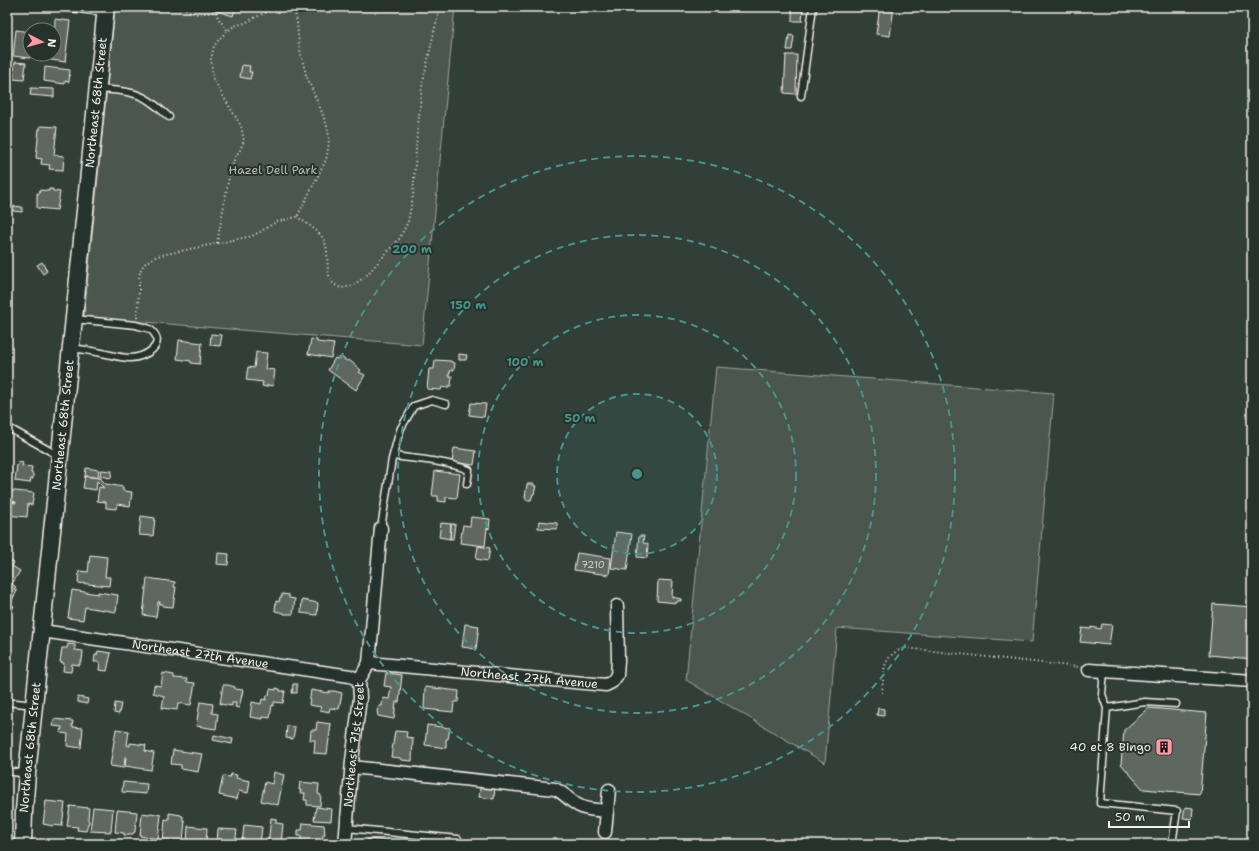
<svg xmlns="http://www.w3.org/2000/svg" width="1259" height="851" font-family="'Shantell Sans',sans-serif">
  <rect width="100%" height="100%" fill="#323e38"/>
  <filter id="ink" filterUnits="userSpaceOnUse"><feTurbulence type="fractalNoise" baseFrequency=".025" numOctaves="2"/><feDisplacementMap in="SourceGraphic" scale="8" xChannelSelector="R" yChannelSelector="G"/><feConvolveMatrix kernelMatrix="1 2 1 2 8 2 1 2 1" color-interpolation-filters="sRGB"/></filter>
  <g filter="url(#ink)">
    <path fill="#4c564f" stroke="#a0a49c" d="M115,7h340l-33,338 -338,-28z
      M716,367l338,26 -22,249 -195,-14 -12,135 -139,-83z"/>
    <path fill="#5f6861" stroke="#f4f1e8" d="M205,7h31l-3,9z
      M880,7h14l-4,29 -14,-2z
      M792,10h11l-1,11h-10z
      M55,19l15,2 -5,41 -14,-2v-6h3z
      M16,30l14,2v26l-17,-2z
      M789,35l5,1 -2,14h-5z
      M786,55h11l-1,39 -12,-1z
      M15,62l11,1 -2,17 -11,-1 1,-5 -4,-1v-3h4z
      M242,65l8,1 -1,6h3l-2,7 -10,-2z
      M45,67l25,3 -1,12 -4,-1v3l-21,-3z
      M31,88l23,1v8l-24,-2z
      M40,126l17,1 -3,28 10,1 -1,14 -14,-1 1,-4 -9,-1 1,-5 -6,-1 3,-29 1,1z
      M49,189h4v2l7,1 -3,18 -20,-2v-15l2,1 1,-4 9,1z
      M14,206l8,1v5l-9,-1z
      M42,262l5,9 -4,3 -6,-9z
      M211,334l11,1 -2,11 -10,-1z
      M311,339l6,1v2l17,2 -3,14 -23,-4z
      M179,340l23,3 -2,21 -9,-1v-2l-14,-2z
      M256,352l11,1 -2,16 10,1 -2,16 -6,-1v2l-5,-1 1,-4 -17,-2 2,-13 6,1z
      M459,354l8,1 -1,5h-7z
      M341,357l6,4 2,-1 12,10 -2,2 6,3 -9,15 -28,-20 7,-12 2,1z
      M435,360l16,1v1l4,1 -1,7h-3l-2,4v2h3l-1,10h-3v2l-6,-1 -1,3 -14,-1 2,-20h5z
      M471,403l15,1 -2,13 -15,-2z
      M454,448l22,3 -2,14 -22,-3z
      M19,462l4,1 -1,3 10,1 -1,6 2,1v5h-2l-1,4 -15,-2 2,-16h1z
      M86,468l13,2 -1,5 2,3 -15,-2z
      M101,470l11,1 -1,7 -11,-2z
      M435,471l25,3 -3,24 -11,-1v5l-8,-1v-5h-6z
      M85,476l15,2 6,6 17,3v4l9,1 -2,14 -13,-2 -1,5 -10,-1v-6l-9,-1 2,-14 5,1 -7,-7 -1,9 -13,-2z
      M527,484h7v2h2l-2,8h-1l-2,6h-5v-2h-1z
      M7,490l27,3 -2,12 -4,-1 -1,13 -20,-2v-13l9,1v-1l-9,-2z
      M141,516l14,2 -2,18 -14,-1z
      M471,517l19,2 -1,10 -2,-1 -2,18 -25,-3 3,-18 7,1z
      M539,521l18,2v6l-19,-1z
      M441,523l10,1 -1,15 -11,-2z
      M451,524h4l-2,15h-3z
      M616,532l16,2 -5,36 -16,-2z
      M639,536h5l-1,7 5,1 -1,14 -10,-1z
      M478,546l12,2 -2,13 -12,-2z
      M218,553l11,1 -1,11 -11,-1z
      M577,553l34,5 -2,17 -35,-5z
      M90,555l17,2 -2,20h5l-1,9 -31,-3 1,-12 9,1z
      M7,558l7,5 -2,3 8,5 -8,13 4,3 -2,2 3,2 -7,13 4,2 -7,12z
      M147,578l28,4 -1,5h2l-3,20 -11,-1 1,-2h-4l1,-2h-2l-2,15 -13,-2z
      M658,580l15,1 -1,16 9,2v2h-4v2l-20,-2z
      M72,590l26,4v-2l20,3 -2,17 -31,-5 -2,13 -15,-2z
      M282,594l7,1v3l6,1 -2,15h-9v-1l-9,-2 1,-10 3,1 1,-5h2z
      M302,600l16,3 -1,12 -16,-2z
      M1213,604l39,3v52l-43,-4z
      M465,624l14,2 -3,23 -14,-2z
      M1102,624l10,1 -3,20 -29,-3 2,-14 9,1v-2l10,2z
      M68,644l7,1v5l8,1 -1,10h-2v4l-8,-1 -1,8 -8,-1 1,-8 -4,-1 2,-14h5z
      M98,651l13,2 -4,18 -8,-1 1,-8h-6l1,-7h2z
      M163,673l11,2v3l13,1 -1,3 9,1 -4,22 -13,-2 -1,7 -15,-2 2,-12 -11,-3 1,-8 7,1z
      M386,673l16,2 -3,27h-3l-2,17 -16,-3 -1,-5 2,-5h3l1,-8 6,1 2,-12 -7,-1z
      M293,684h4v9h-5z
      M223,685h5l7,2v2l8,1 -4,18 -4,-1 1,-4h-4v3l-12,-2z
      M425,687l34,4 -1,11h-4l-1,10 -29,-3z
      M276,688l4,1v2h5l-2,12 -9,-1v4l-2,-1 -2,13 -7,-1v2l-13,-2 2,-15 9,2 1,-5 4,1 1,-5h2l1,-6 6,1z
      M311,690l18,3v-2h5l8,2 -3,16 -9,-1 -1,4 -9,-2 1,-3 -12,-2z
      M78,697l10,2 -1,5 -9,-2z
      M200,702l13,2 -1,9 6,1 -2,15 -20,-3z
      M115,703l6,1 -2,10 -5,-1z
      M878,708l6,1v7l-7,-1z
      M1149,708l58,5 -7,81 -57,-5 -22,-25 3,-34z
      M54,719l19,2 -1,6 11,1 -2,20 -14,-2 1,-12 -7,-1 1,-6 -9,-1z
      M317,722l14,2 -4,30 -13,-1 1,-13h-5l1,-10h5z
      M427,725l23,3 -2,11h-2v9l-21,-3z
      M287,726l8,1 -2,12 -7,-1z
      M116,729l13,2 -2,14 3,1v-3l16,2 -1,6 9,2 -3,17 -26,-4 1,-9h-1l-1,11 -14,-2z
      M395,731l12,1 -1,5 7,1 -1,23 -11,-1 -1,-2 -9,-1z
      M214,735l19,4 -1,5 -19,-4z
      M173,750l29,4 -4,18 -17,-3v-4l-10,-1z
      M274,772l10,3 -6,30 -17,-4 4,-19 7,2z
      M231,774l6,1 -1,3 14,3 -2,12 -9,-2 -2,8 -18,-4 4,-19 7,1z
      M123,782l24,2 -1,10 -24,-2z
      M300,782l19,2 -1,10 3,1 -1,11 -13,-1v-5h-3l1,-7h-5l1,-3h-2z
      M481,782l14,2 -1,15 -15,-2z
      M46,801l19,2 -3,23 -9,-1v1l-10,-2z
      M70,806l19,2 -1,12 1,1v2h-1l-2,8 -9,-1 1,-3 -11,-1z
      M93,807l20,2 -2,23 -21,-1z
      M316,807l16,2 -1,12 -17,-1z
      M1185,807l8,1 -1,11 -9,-1z
      M117,810l20,2 -2,20h-1l-1,2h-5v1h-4v-2l-9,-1z
      M142,813l7,1 2,-1 10,2 -3,24 -18,-3z
      M169,813l12,2v1h2v5h2l-2,20h-11v2l-9,-1 2,-23 4,1z
      M271,818l5,1v4l7,1 -2,20h-13z
      M303,823l21,2 1,10h-2l-1,9 -21,-2v-6h-3v-6h4z
      M244,825l18,2 -2,17h-18z
      M188,826l19,2 -1,16h-19z
      M218,829l19,1 -2,14h-18z
      M369,839l20,2v3h-23l1,-4z"/>
    <g fill="none" stroke-linecap="round" stroke-linejoin="round">
      <defs>
        <path id="service" d="M61,7l43,5
          M98,89c13,1 28,1 40,6 12,4 22,14 31,22
          M801,96l12,-89
          M71,348c11,1 21,3 31,5 9,2 19,5 28,5 14,0 38,-13 21,-28 -4,-3 -10,-3 -15,-5l-62,-6
          M7,427l52,29
          M393,456c24,3 53,5 76,14l-2,14
          M381,528l11,-69 6,-22 3,-9 13,-22 18,-6 14,4
          M1104,671l-2,23 5,14 -7,95 77,8 -5,33
          M7,702l27,3
          M1107,708l38,-6 31,2
          M7,771l20,3
          M347,828l111,11"/>
        <g id="minor">
          <path id="s1" d="M42,631l308,45 9,4"/>
          <path id="s2" d="M369,663l237,22 6,-3 5,-7 1,-14 -1,-55"/>
          <path d="M1089,670l163,11"/>
          <path d="M352,767l203,22c8,3 13,10 21,15 8,6 20,6 31,7l-2,21"/>
          <path d="M607,811l2,-21"/>
          <path id="s3" d="M345,844l7,-83 8,-63 -1,-18 10,-17 12,-135"/>
        </g>
        <g id="tertiary">
          <path id="s4" d="M23,844l1,-33 3,-37 79,-767"/>
        </g>
      </defs>
      <use href="#service" stroke="#f4f1e8" stroke-width="9"/>
      <use href="#minor" stroke="#f4f1e8" stroke-width="15"/>
      <use href="#tertiary" stroke="#f4f1e8" stroke-width="19"/>
      <path stroke="#f4f1e8" stroke-width="2" stroke-dasharray="1 3" stroke-linecap="butt" d="M182,7l13,7 21,-2 2,6 10,13
        M294,7l3,16 2,23 7,29 15,35 7,19 1,10 -1,10 -2,11 -29,57
        M217,243l12,-66 6,-20 5,-7 4,-9 -3,-15 -28,-47 -2,-20 3,-13 8,-10 12,-10 11,-3 15,-8 17,-8
        M137,318c0,-9 2,-19 2,-29 0,-19 0,-24 18,-33l95,-20 8,-4 16,-10 21,-5c9,6 19,12 25,20 10,14 1,35 11,46 2,2 5,4 8,5l11,-2 13,-9 34,-38 9,-17 5,-26 4,-62 5,-47 10,-46 8,-34
        M882,693c2,-21 -1,-38 23,-45l174,19"/>
      <use href="#service" stroke="#26332d" stroke-width="6"/>
      <use href="#minor" stroke="#26332d" stroke-width="12"/>
      <use href="#tertiary" stroke="#26332d" stroke-width="16"/>
    </g>
  </g>
  <circle cx="637" cy="474" r="80" fill="#48958c" fill-opacity=".12"/>
  <g fill="none" stroke="#48958c" stroke-width="2" stroke-dasharray="7 5">
    <circle cx="637" cy="474" r="80"/>
    <circle cx="637" cy="474" r="159"/>
    <circle cx="637" cy="474" r="239"/>
    <circle cx="637" cy="474" r="318"/>
  </g>
  <defs>
    <symbol id="building-square" viewBox="-11 -11 22 22"><rect x="-9" y="-9" width="18" height="18" rx="4" fill="#ff9aa2" stroke="#26332d"/><path d="M-4-6H4V6H1V3H-1V6H-4ZM-2.5-4.3h1.7v1.8h-1.7ZM.8-4.3h1.7v1.8H.8ZM-2.5-1h1.7V.8h-1.7ZM.8-1h1.7V.8H.8Z" fill="#111"/></symbol>
  </defs>
  <g fill-rule="evenodd">
    <use href="#building-square" x="1154" y="737" width="20" height="20"/>
  </g>
  <g text-anchor="middle" stroke-width="4" stroke-linejoin="round" paint-order="stroke">
    <g font-size="10" fill="#cfcfc6">
      <text x="593" y="568">7210</text>
    </g>
    <g font-size="12" fill="#f4f1e8" stroke="#26332d">
      <text dy="4" stroke="none"><textPath href="#s4" startOffset="745">Northeast 68th Street</textPath></text>
      <text dy="4" stroke="none"><textPath href="#s4" startOffset="421">Northeast 68th Street</textPath></text>
      <text dy="4" stroke="none"><textPath href="#s1" startOffset="160">Northeast 27th Avenue</textPath></text>
      <text dy="4" stroke="none"><textPath href="#s2" startOffset="161">Northeast 27th Avenue</textPath></text>
      <text dy="4" stroke="none"><textPath href="#s3" startOffset="100">Northeast 71st Street</textPath></text>
      <text dy="4" stroke="none"><textPath href="#s4" startOffset="97">Northeast 68th Street</textPath></text>
    </g>
    <g font-size="12" fill="#b9bbb2" stroke="#26332d">
      <text x="273" y="174">Hazel Dell Park</text>
    </g>
    <g font-size="12" fill="#f4f1e8" stroke="#26332d" text-anchor="end">
      <text x="1151" y="751">40 et 8 Bingo</text>
    </g>
  </g>
  <circle cx="637" cy="474" r="6" fill="#48958c" stroke="#26332d" stroke-width="2"/>
  <g font-size="12" text-anchor="middle" font-weight="bold" fill="#48958c" stroke="#26332d" stroke-width="4" stroke-linejoin="round" paint-order="stroke">
    <text x="412" y="253">200 m</text>
    <text x="468" y="309">150 m</text>
    <text x="525" y="366">100 m</text>
    <text x="580" y="422">50 m</text>
  </g>
  <rect width="1259" height="851" fill="none" stroke="#26332d" stroke-width="24"/>
  <rect x="12" y="12" width="1235" height="827" fill="none" stroke="#f4f1e8" stroke-width="1.5" filter="url(#ink)"/>
  <g transform="translate(42 42) rotate(96)"><circle r="19" fill="#26332d" stroke="#787f78"/>
  <path d="M0-3L7 15L0 10L-7 15Z" fill="#ff9aa2"/>
  <text y="-6" font-size="11" font-weight="bold" text-anchor="middle" fill="#f4f1e8">N</text>
  </g>
  <path d="M1109 821v6h80v-6" fill="none" stroke="#f4f1e8" stroke-width="2"/>
  <text x="1115" y="821" font-size="12" fill="#f4f1e8" stroke="#26332d" stroke-width="3" paint-order="stroke">50 m</text>
</svg>
